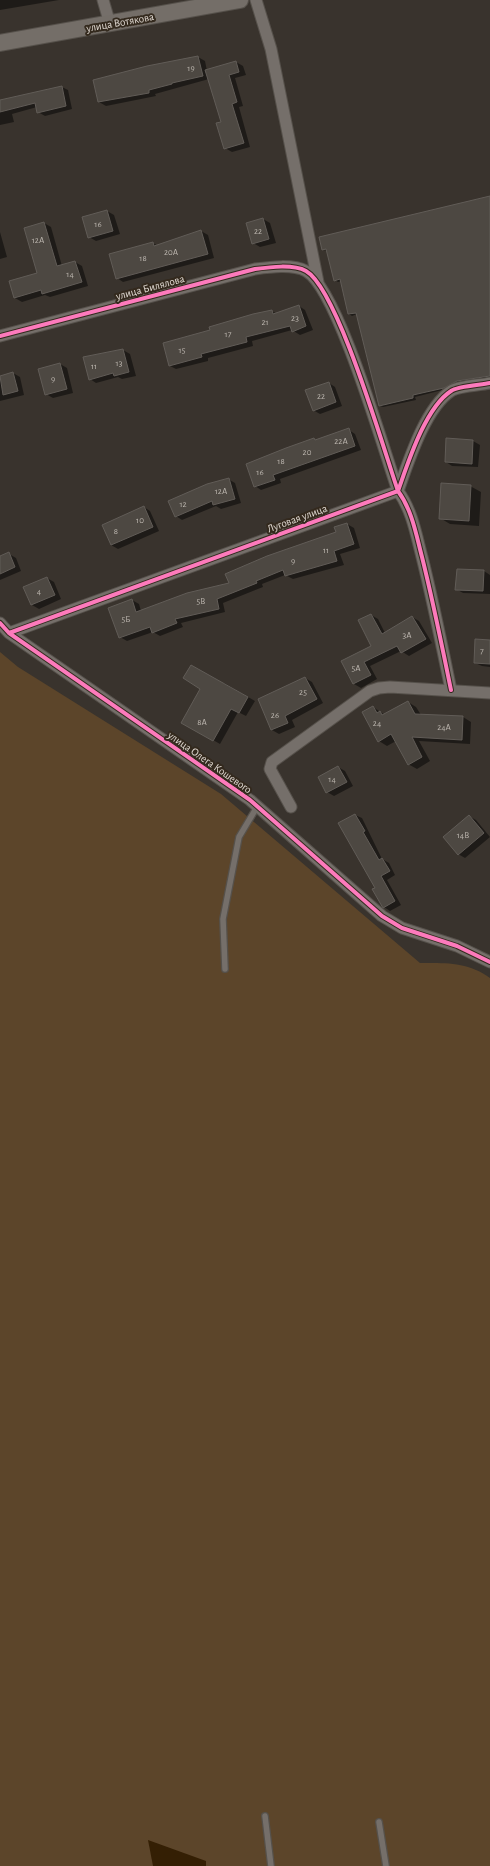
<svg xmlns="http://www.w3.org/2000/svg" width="490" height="1866" font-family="'Alegreya Sans',sans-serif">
  <rect width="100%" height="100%" fill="#39332d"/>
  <path fill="#5c452a" d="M0,652l18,15 203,127 199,169c27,0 48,-1 70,15v888h-490z"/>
  <path fill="#341f04" d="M148,1840l58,21v5h-53z"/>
  <path fill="#0007" d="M0,0h59l-59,10z
    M198,57l7,4 2,10 29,-9 7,4 3,9 -11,3 8,28 -4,1 11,40 -18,5 -7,-4 -3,-25 -13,-44 -54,15 1,2 -50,10 -7,-4z
    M62,87l6,3 4,19 -27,7 -7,-4 -1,-5 -25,7 2,8 -14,3v-24z
    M490,197v181l-75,19 1,3 -33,7 -3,-1 -23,-92 -5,2 -3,-2 -8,-33 -3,1 -3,-2 -7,-29 -5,-1z
    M107,211l7,4 6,19 -24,7 -7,-4z
    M263,219l7,4 6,20 -16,4 -7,-4z
    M44,223l7,4 11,39 13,-4 7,4 6,20 -38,11 -5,-2 -23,7 -7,-4 23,-25z
    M201,231l7,4 6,23 -91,24 -6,-4 36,-35 5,3z
    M0,232l7,25 -7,2z
    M299,306l6,4 8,20 -13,5 -8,-5 -40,11 1,5 -45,12v3l-32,8 -6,-3 42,-35 60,-20 5,3z
    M123,350l7,4 6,22 -14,3 -4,-2 -22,6 -6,-4z
    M60,364l7,4 6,25 -20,5 -7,-4z
    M13,373l7,4 4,18 -24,6v-23z
    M329,383l6,4 7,19 -22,8 -7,-4z
    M349,430l6,4 6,16 -81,29 1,4 -20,7 -6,-4 62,-45z
    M447,439l26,2 7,4 -2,22 -26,-1 -6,-4z
    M228,479l7,4 6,20 -20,6 -5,-3 -34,14 -6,-4z
    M470,486l11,6 -2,34 -29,-2 -10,-6z
    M144,507l6,4 9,20 -41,18 -7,-4z
    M347,524l7,4 6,20 -20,6 4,11 -51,14 -8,-4 -23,9 1,3 -40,16 2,9 -44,11 2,4 -23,9 -7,-4 -26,9 -7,-4 12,-37 7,4 2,7 89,-27 107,-51z
    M9,554l7,4 5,13 -21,9v-23z
    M458,570l26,1 6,4v19l-27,-1 -7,-4z
    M47,578l7,4 7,17 -22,10 -7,-4 -7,-17z
    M371,615l7,4 7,14 27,-16 7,4 13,22 -23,13 -8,-5 -31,15 7,13 -16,9 -7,-4 -12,-23 31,-15z
    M490,641v26l-8,-1 -7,-3z
    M305,678l7,4 11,21 -31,17 3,7 -16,7 -7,-4 -13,-30z
    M224,683l31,18 -9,15 -8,-4 -18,32 -38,-22z
    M408,702l8,5 5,8 42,2 8,5 -1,22 -51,-3 11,20 -13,8 -9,-5 -12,-23 -9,5 -8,-5 -6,-34 12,8z
    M338,767l7,4 8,15 -19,10 -7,-4z
    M355,815l7,3 20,41 7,4 6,12 -8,5 14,25 -11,6 -6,-4 -8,-18z
    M469,816l7,4 14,17 -25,21 -7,-4z"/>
  <path fill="#4d4842" stroke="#615c57" d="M198,56l5,20 -31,7v1l-23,6v3l-51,9 -5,-22 54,-14z
    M236,61l3,11 -10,3 8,27 -5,2 12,39 -20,6 -8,-26 5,-1 -16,-52z
    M62,86l4,20 -29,7 -2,-10 -35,9v-12z
    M490,196v180l-33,5 -13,7 -31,7v3l-34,8 -23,-93 -8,1 -8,-35 -6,2 -8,-32 -4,1 -3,-13z
    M107,210l6,21 -25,7 -6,-21z
    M263,218l6,21 -17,5 -6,-21z
    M44,222l13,44 18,-5 7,21 -40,12 -1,-4 -27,8 -5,-17 28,-8 -13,-45z
    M201,230l7,24 -92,25 -7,-25 44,-12 1,4z
    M299,305l7,21 -14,6 -2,-6 -44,11 1,5 -46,12 1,3 -33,9 -6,-23 47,-13 -1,-3 44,-13 19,-4 1,4z
    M123,349l6,23 -15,4 -1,-3 -24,7 -6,-23z
    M60,363l7,26 -22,6 -7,-26z
    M13,372l5,19 -15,4 -3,-19z
    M329,382l7,20 -23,9 -8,-21z
    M349,428l6,18 -82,29 2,5 -21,7 -8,-23 40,-16 28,-10 1,2z
    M446,438l27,2 -1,24 -27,-2z
    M229,478l6,21 -22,6 -1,-4 -37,16 -7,-16 39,-17z
    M441,483l30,2 -2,36 -30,-2z
    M144,506l9,21 -42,18 -9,-20z
    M347,523l7,21 -20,7 3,10 -52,15 -2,-6 -27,11 1,2 -40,16 2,10 -44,10 2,4 -25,10 -2,-6 -31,11 -11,-30 24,-9 4,13 51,-19 42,-10 -4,-9 42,-18 69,-24 -2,-5z
    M9,552l6,15 -15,7v-18z
    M457,569l27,1 -1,21 -28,-1z
    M47,577l8,18 -24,10 -8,-18z
    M371,614l11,20 30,-18 14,23 -25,14 -4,-7 -33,16 7,13 -18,9 -12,-23 30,-15 -13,-26z
    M475,639l15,1v24l-16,-1z
    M191,665l57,32 -9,16 -8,-4 -18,32 -32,-18 19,-34 -17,-11z
    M305,677l12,22 -32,17 3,7 -17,7 -13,-31z
    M408,701l7,13 48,2 -1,24 -50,-3 10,20 -14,8 -17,-31 -13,8 -16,-30 11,-6 4,7 3,-2 2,4z
    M338,766l9,16 -21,11 -8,-16z
    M355,814l10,17 -2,1 16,28 3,-2 8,13 -9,5 14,25 -12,7 -11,-19 3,-1 -37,-65z
    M469,815l15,18 -26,22 -15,-18z"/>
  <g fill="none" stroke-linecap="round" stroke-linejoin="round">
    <defs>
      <path id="lane" d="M225,969l-2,-50 16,-82 18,-30
        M265,1816l6,50
        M379,1822l7,44"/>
      <path id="street" d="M103,0l7,24
        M256,0l15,49 47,233
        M0,336l255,-67c15,-2 38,-5 51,2 32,18 78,180 92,220 10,-28 27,-83 53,-100 7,-5 30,-6 39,-8
        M0,623l9,10 241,167 132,116 20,12 55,18 33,16
        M9,633l389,-142c14,19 18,43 24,66 11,44 20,89 29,133
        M291,807l-21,-38 2,-7 98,-71 9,-3 11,-1 100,6"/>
      <path id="secondary" d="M0,43l240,-43"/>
    </defs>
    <use href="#lane" stroke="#56514b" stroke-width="8"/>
    <use href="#street" stroke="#56514b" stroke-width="13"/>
    <use href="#secondary" stroke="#56514b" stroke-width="18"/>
    <use href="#lane" stroke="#756f6a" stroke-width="5.5"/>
    <use href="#street" stroke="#756f6a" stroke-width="11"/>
    <use href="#secondary" stroke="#746e68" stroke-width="16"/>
    <defs>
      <path id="cycleway" d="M0,336l255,-67c15,-2 38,-5 51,2 32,18 78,180 92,220 10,-28 27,-83 53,-100 7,-5 30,-6 39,-8
        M0,623l9,10 241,167 132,116 20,12 55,18 33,16
        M9,633l389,-142c14,19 18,43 24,66 11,44 20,89 29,133"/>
    </defs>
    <use href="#cycleway" stroke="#342a1e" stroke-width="6"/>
    <use href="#cycleway" stroke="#fd7abc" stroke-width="4"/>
  </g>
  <g text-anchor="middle" stroke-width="4" stroke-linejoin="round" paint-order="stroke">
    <g font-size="9" fill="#bbb5ae">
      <text x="191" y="71">19</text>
      <text x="98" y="227">16</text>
      <text x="258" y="234">22</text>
      <text x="38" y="243">12А</text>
      <text x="171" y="255">20А</text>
      <text x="143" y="261">18</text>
      <text x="70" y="277">14</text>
      <text x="295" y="321">23</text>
      <text x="265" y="325">21</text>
      <text x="228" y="337">17</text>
      <text x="182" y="353">15</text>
      <text x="119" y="366">13</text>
      <text x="94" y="369">11</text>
      <text x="53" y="382">9</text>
      <text x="321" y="399">22</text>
      <text x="341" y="444">22А</text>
      <text x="307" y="455">20</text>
      <text x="281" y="464">18</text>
      <text x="260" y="475">16</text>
      <text x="221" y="494">12А</text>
      <text x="183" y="507">12</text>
      <text x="140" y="523">10</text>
      <text x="116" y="534">8</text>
      <text x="326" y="553">11</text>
      <text x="293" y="564">9</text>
      <text x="39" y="594">4</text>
      <text x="201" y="604">5В</text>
      <text x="126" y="622">5Б</text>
      <text x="407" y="638">3А</text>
      <text x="482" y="654">7</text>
      <text x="356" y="671">5А</text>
      <text x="303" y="695">25</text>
      <text x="275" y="718">26</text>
      <text x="202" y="725">8А</text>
      <text x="377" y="726">24</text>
      <text x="444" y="730">24А</text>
      <text x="332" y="782">14</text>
      <text x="463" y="838">14В</text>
    </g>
    <g font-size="11" fill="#e0d9d2" stroke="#342a1e">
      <text transform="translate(120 22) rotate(-10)" y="4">улица Вотякова</text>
      <text transform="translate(150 287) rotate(-15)" y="4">улица Билялова</text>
      <text transform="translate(297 518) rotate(-20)" y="4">Луговая улица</text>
      <text transform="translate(210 762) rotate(35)" y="4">улица Олега Кошевого</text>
    </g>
  </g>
</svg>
